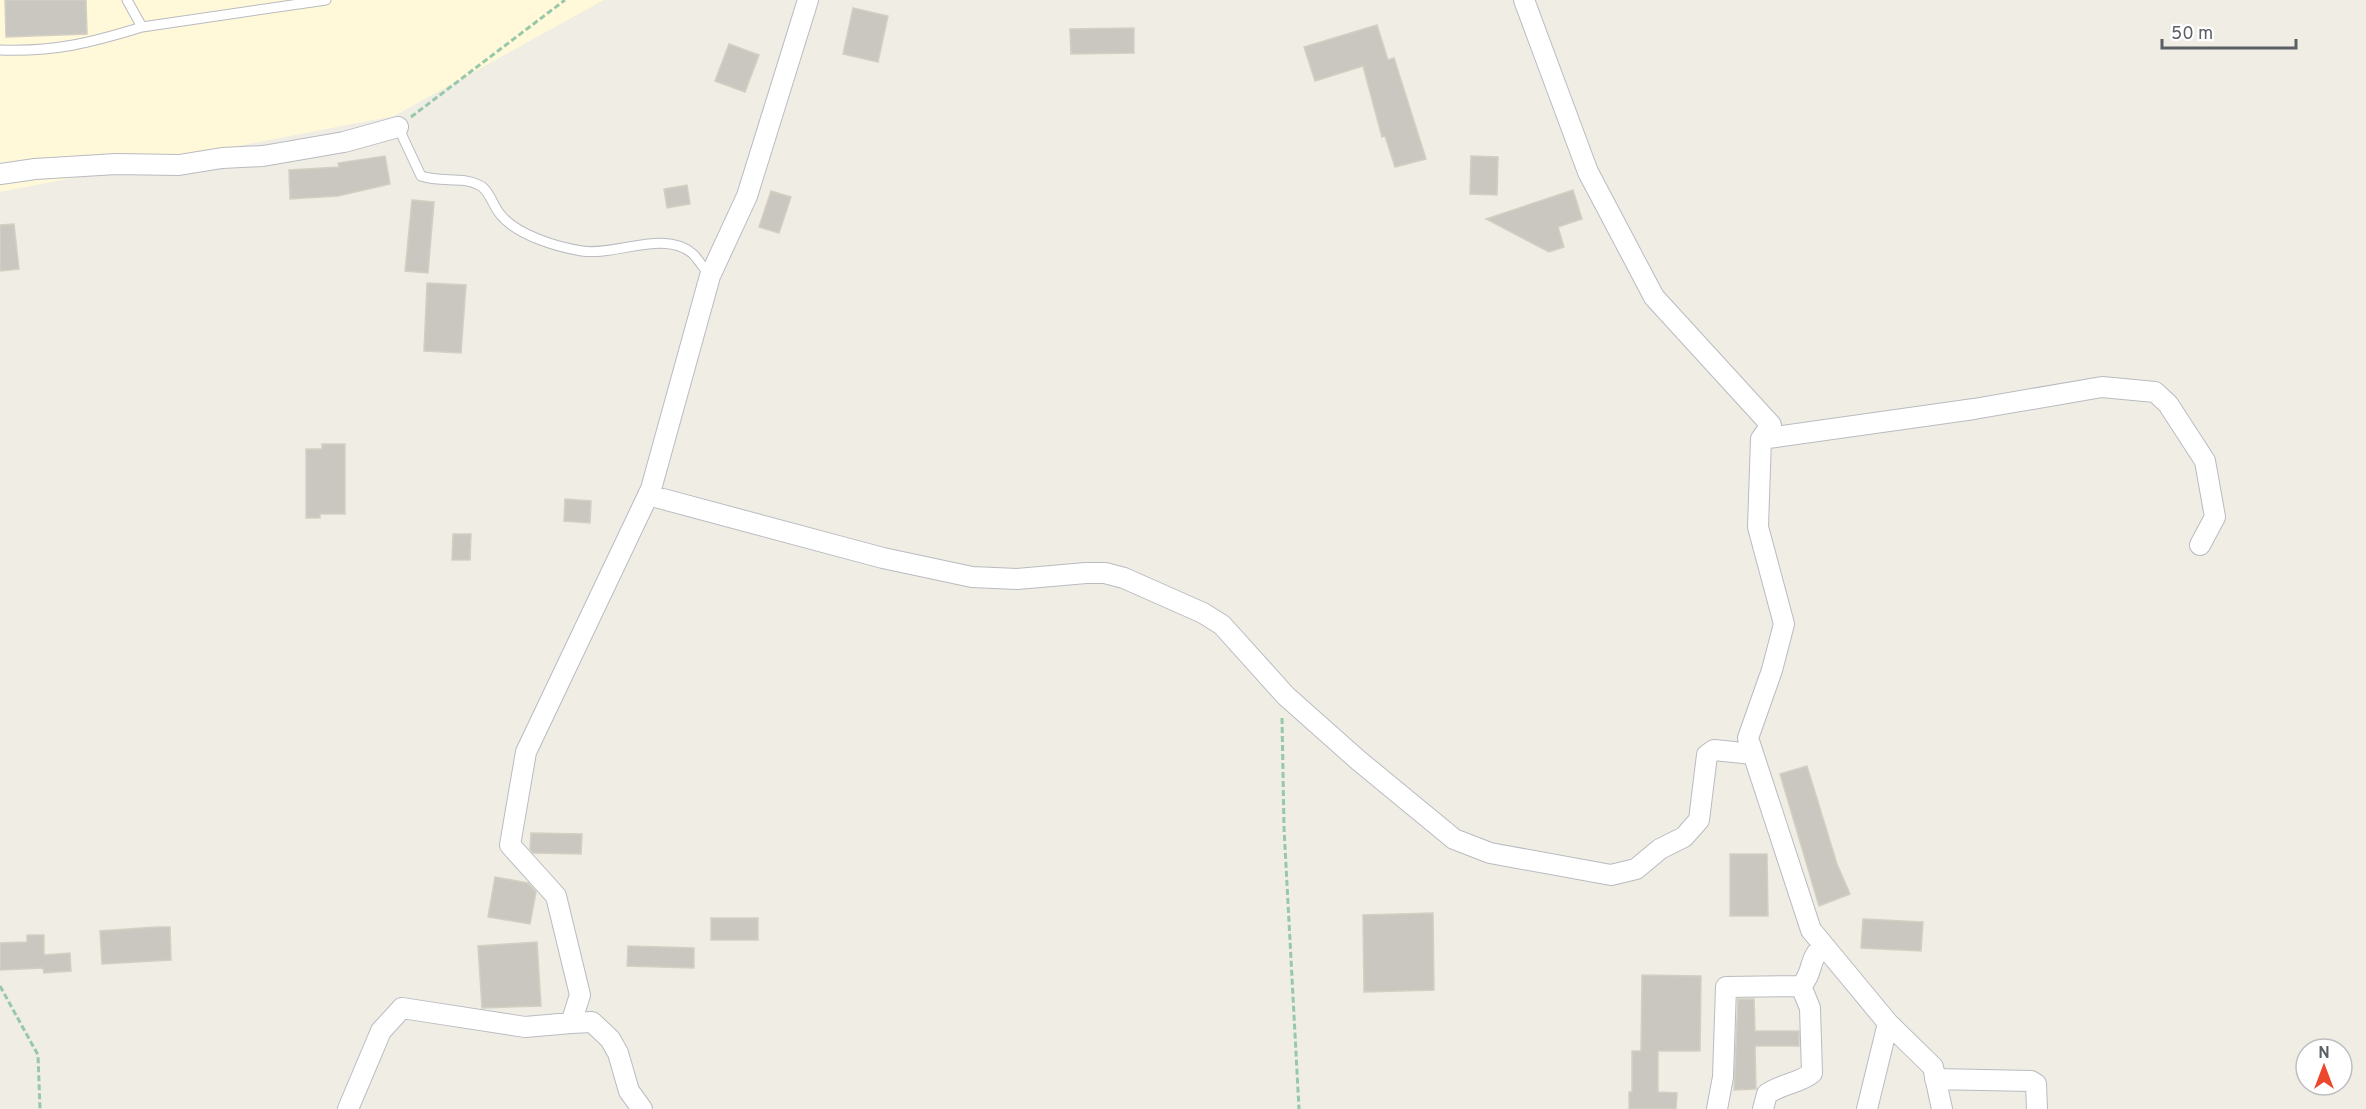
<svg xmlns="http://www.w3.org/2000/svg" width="2366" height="1109" font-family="Overpass,sans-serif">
  <rect width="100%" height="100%" fill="#efede4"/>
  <path fill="#fff8d9" d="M0,0h604l-210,116 -394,76z"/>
  <path fill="#cac7c1" stroke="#d4cfc2" stroke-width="1.5" d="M5,0h81l1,34 -81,3z
    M853,8l35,8 -10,46 -35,-8z
    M1377,25l11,35 6,-2 32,101 -31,8 -10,-31 -3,1 -19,-71 -48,15 -11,-34z
    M1134,28v25l-63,1 -1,-25z
    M729,44l30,11 -14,37 -30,-11z
    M385,156l5,28 -52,12 -48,3 -1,-29 50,-3 -1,-4z
    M1471,156l27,1 -1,38 -27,-1z
    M687,185l3,19 -23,4 -3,-19z
    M1573,190l9,29 -24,8 6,20 -15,5 -63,-33z
    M771,191l20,6 -12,36 -20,-6z
    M412,200l22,2 -6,71 -23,-2z
    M14,224l5,45 -19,2v-46z
    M427,283l39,2 -5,68 -37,-2z
    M322,444h23v70h-25v4h-14v-69h16z
    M565,499l26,2 -1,22 -26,-2z
    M453,534h18l-1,26h-18z
    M1807,766l30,98 13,30 -31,12 -39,-132z
    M531,833l51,1 -1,20 -48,-1 -3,-4z
    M1730,854h37l1,62h-38z
    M495,877l33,6 8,9 -6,32 -42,-7z
    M1433,913l1,77 -70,2 -1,-77z
    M711,918h47v22h-47z
    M1863,919l60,3 -2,29 -60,-3z
    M156,927h14l1,33 -69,4 -2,-33z
    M27,935h17v20l26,-2 1,18 -27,2 -1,-5 -43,2v-27l27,-1z
    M537,942l4,64 -59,2 -4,-62z
    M628,946l66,2v20l-67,-2z
    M1642,975l59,1 -1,75h-42v41l19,1 -1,16h-47v-17h3v-41h9z
    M1738,999h16l1,32h44v15h-44l1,43 -22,1z"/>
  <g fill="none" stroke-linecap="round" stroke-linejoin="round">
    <defs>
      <path id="service" d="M127,0l15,27 184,-27
        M0,50c55,2 90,-7 142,-23
        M398,127l23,49c20,7 41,0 58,9 10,4 14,21 21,29 16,21 57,33 82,37 35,5 83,-22 111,3 6,6 11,15 17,22"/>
      <path id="minor" d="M1524,0l64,172 66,125 117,128 -10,14 -3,88 26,97 -12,46 -24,68 63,192 77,93 45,44 9,42
        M0,174l35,-5 81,-5 63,1 43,-7 41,-2 81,-14 54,-15
        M1761,439l213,-30 128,-22 53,5 13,12 37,57 10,56 -15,28
        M648,495l235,63 89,19 45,2 69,-6h19l19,5 79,35 19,12 64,71 72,64 96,79 36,14 121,22 25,-6 24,-20 24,-12 15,-17 8,-65 7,-5 39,4
        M571,1023l21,-1 18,17 8,14 11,38 13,18
        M1935,1079l96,2 5,3 1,25
        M348,1109l33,-78 21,-23 123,19 46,-4 9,-28 -24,-99 -46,-51 16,-93 125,-263 59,-213 37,-80 61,-196
        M1717,1109l6,-32 3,-90 75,-1c13,-13 7,-29 23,-40
        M1763,1109l4,-15c14,-10 33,-11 45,-21l-2,-65 -9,-22
        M1867,1109l21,-86"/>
    </defs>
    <use href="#service" stroke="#b9bbc0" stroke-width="11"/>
    <use href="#minor" stroke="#b9bbc0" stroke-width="22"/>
    <path stroke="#98c8aa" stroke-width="3" stroke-dasharray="6 3" stroke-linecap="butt" d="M411,117l154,-117
      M1282,718l2,110 15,281
      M0,986l38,69 2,54"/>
    <use href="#service" stroke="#fff" stroke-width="9"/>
    <use href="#minor" stroke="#fff" stroke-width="20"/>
  </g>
  <g transform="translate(2324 1067)"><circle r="28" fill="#ffffff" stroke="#bebfc1" stroke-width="1.5"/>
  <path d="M0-4.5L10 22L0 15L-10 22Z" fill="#ed482b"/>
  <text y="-9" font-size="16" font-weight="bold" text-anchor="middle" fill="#5c5f65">N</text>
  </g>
  <path d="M2162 39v9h134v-9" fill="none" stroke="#5c5f65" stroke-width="3"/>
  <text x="2171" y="39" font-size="18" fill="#5c5f65" stroke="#ffffff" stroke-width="4.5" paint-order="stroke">50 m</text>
</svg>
